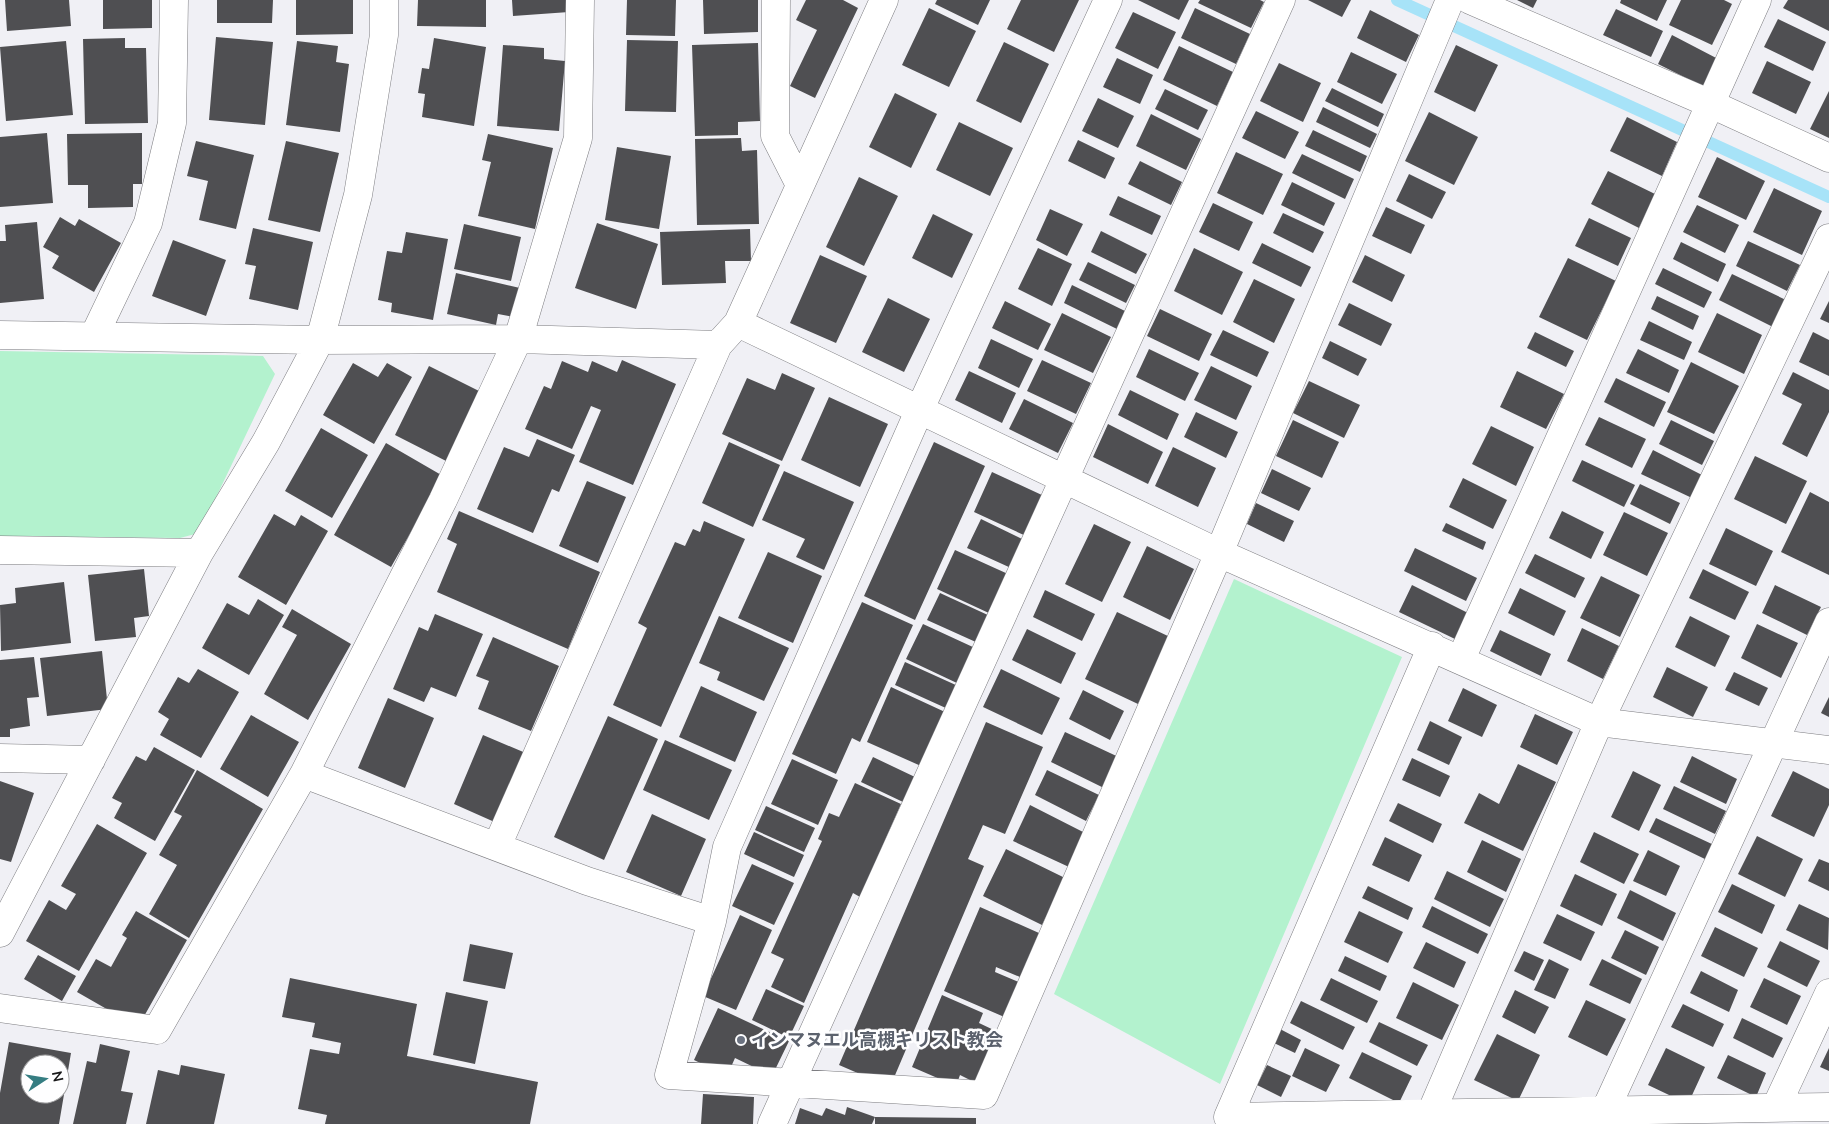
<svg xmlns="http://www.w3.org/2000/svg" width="1829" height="1124" font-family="Mulish,'Noto Sans JP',sans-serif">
  <rect width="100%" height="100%" fill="#f0f0f5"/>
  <path fill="#b3f2ce" d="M0,351l263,5 12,18 -76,159 -19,5 -180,-2z
    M1234,579l168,78 -182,427 -166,-90z"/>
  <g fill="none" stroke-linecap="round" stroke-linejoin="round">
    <path stroke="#a7e3f8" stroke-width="12" d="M1397,0l432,197"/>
  </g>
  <path fill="#4f4f52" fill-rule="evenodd" d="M5,0h64l2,26 -64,5z
    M103,0h49v28l-49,1z
    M217,0h56l-1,23h-55z
    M296,0h57v34l-57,1z
    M418,0h68v27l-69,-1z
    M512,0h56l1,12 -56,4z
    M627,0h49l-1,36 -49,-1z
    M703,0h55v32l-54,2z
    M806,0h37l15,8 -43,90 -25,-12 27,-56 -21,-10z
    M937,0h53l-12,25 -43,-21z
    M1021,0h58l-25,52 -47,-23z
    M1138,0h51l-10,20z
    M1200,0h60l4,2 -13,26 -53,-25z
    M1308,0h43l-9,17z
    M1517,0h20l-4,8z
    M1621,0h46l-10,21 -37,-18z
    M1681,0h43l8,4 -20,41 -43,-20z
    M1788,0h41v31l-46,-23z
    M929,8l47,23 -27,56 -47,-22z
    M1195,8l55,26 -14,30 -55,-26z
    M1616,9l47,22 -12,26 -48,-22z
    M1370,10l49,25 -13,27 -49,-24z
    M1133,12l43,20 -18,37 -43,-21z
    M1778,19l48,23 -13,29 -49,-24z
    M1672,35l48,25 -14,28 -48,-24z
    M216,37l57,5 -8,83 -56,-5z
    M125,38v10h21l2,75 -63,1 -2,-85z
    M434,38l52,9 -12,79 -52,-9 3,-23 -7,-1 4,-25 7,1z
    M627,40l51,1 -2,71 -51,-1z
    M66,41l7,74 -67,6 -6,-74z
    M297,41l41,5 -2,16 13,2 -9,68 -54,-7z
    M1004,42l45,22 -28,59 -45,-22z
    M758,43l2,78 -22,1v13l-43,1 -3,-91z
    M503,45l41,3v11l21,2 -6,70 -62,-5z
    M1456,45l42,20 -23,47 -41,-20z
    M1179,46l54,26 -16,34 -54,-26z
    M1351,52l46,22 -15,30 -45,-22z
    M1117,58l36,17 -13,29 -37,-17z
    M1767,61l44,21 -15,32 -44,-21z
    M1279,63l42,20 -18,39 -43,-21z
    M1332,88l52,26 -6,13 -53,-26z
    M1165,89l43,21 -10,20 -43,-21z
    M1829,91v47l-19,-9z
    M895,93l42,21 -26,54 -42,-21z
    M1098,98l36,18 -16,32 -36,-17z
    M1323,107l54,27 -7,14 -54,-26z
    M1256,111l43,21 -14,27 -43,-21z
    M1429,112l49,25 -24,48 -49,-24z
    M1151,114l50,25 -15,31 -50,-24z
    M1627,117l50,25 -15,34 -52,-25z
    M959,122l54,26 -23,48 -54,-26z
    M1313,130l54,26 -7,16 -55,-26z
    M47,133l6,70 -53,4v-70z
    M142,133v51h-9v23l-45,1v-23h-20l-1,-51z
    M488,134l65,14 -18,81 -57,-13 13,-54 -9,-2z
    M741,138l1,13 15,-1 2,74 -62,1 -2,-86z
    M1078,140l37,18 -10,21 -37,-18z
    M196,141l58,14 -18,74 -37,-9 9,-39 -21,-5z
    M286,141l53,12 -19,79 -52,-12z
    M617,147l54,9 -12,73 -54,-9z
    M1236,152l47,22 -20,41 -46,-22z
    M1302,154l52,25 -9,20 -53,-26z
    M1717,157l48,24 -19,39 -48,-23z
    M1140,161l42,21 -11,23 -43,-21z
    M1608,171l47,23 -16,34 -48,-24z
    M1409,174l37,18 -14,27 -36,-18z
    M859,177l39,19 -34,70 -38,-19z
    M1292,182l43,21 -11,23 -43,-21z
    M1774,188l48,23 -20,44 -49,-23z
    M1118,196l43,20 -9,19 -43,-20z
    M1213,203l40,19 -14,29 -40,-19z
    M1697,205l42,20 -14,28 -42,-21z
    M1386,207l39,18 -14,29 -39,-18z
    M1050,209l33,15 -16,32 -31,-16z
    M1283,213l41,19 -11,21 -40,-20z
    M933,214l40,20 -21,44 -40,-20z
    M60,217l15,9 4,-7 42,24 -27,49 -42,-24 7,-12 -16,-9z
    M1589,218l42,20 -13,28 -43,-20z
    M37,222l7,77 -44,4v-62h6l-1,-16z
    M597,223l61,21 -22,65 -61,-21z
    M464,224l57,13 -10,44 -57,-12z
    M253,228l60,14 -15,68 -49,-11 7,-33 -11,-2z
    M750,229l1,32h-26l1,22 -64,2 -2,-53z
    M1101,231l46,23 -11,20 -45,-22z
    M406,232l42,7 -15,81 -42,-8 1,-9 -14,-3 9,-49 15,2z
    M173,240l53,20 -20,56 -54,-20z
    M1748,241l52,24 -13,26 -51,-25z
    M1681,242l45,22 -8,18 -45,-23z
    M1262,243l49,24 -10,20 -49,-24z
    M1038,248l34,16 -20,42 -34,-17z
    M1194,248l49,24 -21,43 -48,-24z
    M820,255l47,21 -31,67 -46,-20z
    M1365,255l40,20 -13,27 -40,-20z
    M1568,258l48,23 -29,59 -48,-23z
    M1088,262l47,23 -9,18 -47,-23z
    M1663,268l49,24 -8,16 -49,-24z
    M456,273l64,15 -6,29 -16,-3 -2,11 -49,-11z
    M1732,274l54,26 -13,27 -54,-27z
    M1254,279l41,20 -21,44 -41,-21z
    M1072,285l53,26 -8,18 -53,-26z
    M1657,296l42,20 -6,14 -42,-21z
    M888,298l42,21 -26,53 -42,-20z
    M1005,301l46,23 -13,26 -46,-22z
    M1829,301v22l-9,-4z
    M1349,303l43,21 -11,22 -43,-21z
    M1160,309l52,25 -13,27 -52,-25z
    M1062,313l49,24 -18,36 -49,-23z
    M1717,313l45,22 -18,39 -46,-22z
    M1649,321l43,21 -8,18 -44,-20z
    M1223,330l46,22 -12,25 -47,-22z
    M1535,332l39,19 -8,16 -39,-19z
    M1813,332l16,8v36l-30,-14z
    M991,339l42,20 -14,29 -41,-20z
    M1330,341l37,18 -9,17 -36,-18z
    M1149,349l50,24 -14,28 -49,-24z
    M1638,349l41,21 -10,23 -43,-20z
    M622,360l54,24 -43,101 -54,-23 22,-52 -10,-4 -19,43 -47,-20 19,-43 7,3 11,-28 26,11 4,-11 25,11z
    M1042,360l49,23 -15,31 -49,-23z
    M1691,362l48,24 -25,48 -47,-22z
    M353,363l25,14 9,-14 25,14 -38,67 -51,-29z
    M429,366l56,28 -35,69 -55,-28z
    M1211,366l41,20 -16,34 -42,-20z
    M969,371l47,22 -14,30 -47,-23z
    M1517,371l47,23 -18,35 -46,-22z
    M1793,372l36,18v22l-22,45 -25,-13 20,-40 -20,-10z
    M782,373l33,15 -33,73 -60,-27 25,-56 28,12z
    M1616,378l50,24 -12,25 -50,-25z
    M1309,381l51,24 -16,33 -51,-25z
    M1130,390l49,24 -12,26 -49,-25z
    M829,397l59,27 -28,63 -59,-27z
    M1024,399l49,24 -15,30 -49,-24z
    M1196,412l42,20 -12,26 -42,-21z
    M1599,417l47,22 -14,29 -47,-23z
    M1293,420l46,22 -17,36 -46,-22z
    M1671,420l43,21 -12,24 -43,-21z
    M1108,424l55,28 -15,32 -55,-27z
    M1491,426l43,21 -18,39 -44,-22z
    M321,428l47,27 -36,63 -47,-27z
    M537,439l38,16 -16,37 -7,-3 -19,44 -56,-24 27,-62 25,10z
    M729,442l51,23 -27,62 -51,-24z
    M934,442l51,24 -70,154 -51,-24z
    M386,443l57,33 -52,91 -57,-32z
    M1173,447l43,21 -18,39 -43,-21z
    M1653,450l49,25 -10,23 -51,-24z
    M1755,456l52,25 -21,43 -52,-25z
    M1582,460l53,25 -11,22 -52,-26z
    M1272,469l39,19 -12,23 -38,-18z
    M784,471l70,31 -30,68 -28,-13 9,-18 -43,-19z
    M992,472l52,24 -18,40 -52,-24z
    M1463,478l44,22 -14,29 -44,-22z
    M587,481l39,16 -28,66 -39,-17z
    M1640,484l40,19 -10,21 -40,-20z
    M1810,492l19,10v73l-48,-23z
    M1256,503l38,18 -10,21 -37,-18z
    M459,511l141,61 -32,77 -131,-57 20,-48 -10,-5z
    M1562,511l42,21 -13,27 -42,-21z
    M1624,512l44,21 -21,43 -44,-21z
    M274,514l21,12 6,-11 27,16 -42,74 -48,-28z
    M981,519l43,21 -13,28 -44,-20z
    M704,521l41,18 -84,188 -48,-22 34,-77 -9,-5 37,-81 10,4 8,-17 7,3z
    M1446,523l40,19 -3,8 -41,-19z
    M1094,524l37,18 -29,60 -37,-18z
    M1726,528l47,23 -17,35 -47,-22z
    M1147,546l47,23 -24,51 -47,-23z
    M1415,548l62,30 -11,23 -62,-30z
    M955,550l53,24 -17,40 -54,-25z
    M768,552l54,24 -29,67 -55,-25z
    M1535,554l50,24 -10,20 -50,-25z
    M144,569l5,47 -15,2 2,19 -41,4 -7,-66z
    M1703,569l46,23 -14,28 -46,-22z
    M1601,576l39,19 -20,42 -40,-19z
    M64,582l7,61 -70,8 -1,-46 16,-2 -1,-15z
    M1412,585l56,28 -13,26 -56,-27z
    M1775,585l46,22 -14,28 -45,-22z
    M1520,588l46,23 -12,25 -46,-23z
    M1045,590l50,24 -13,27 -49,-24z
    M940,593l50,23 -12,27 -51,-23z
    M258,599l26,16 -35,60 -47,-27 25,-45 22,12z
    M862,602l51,23 -53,117 -8,-4 -16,36 -44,-20z
    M292,609l59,35 -43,76 -44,-26 33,-59 -15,-8z
    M1117,612l53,25 -32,67 -53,-25z
    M435,614l48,20 -27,63 -25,-10 -7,15 -31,-13 26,-62 9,4z
    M719,616l70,32 -25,53 -47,-21 3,-8 -21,-9z
    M1690,616l40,20 -15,31 -40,-20z
    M923,624l52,24 -16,36 -53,-25z
    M1757,624l41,19 -17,35 -40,-20z
    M1582,628l37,18 -16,33 -36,-18z
    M1027,629l49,24 -15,31 -49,-24z
    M1500,630l51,24 -10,22 -51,-25z
    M493,637l66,29 -28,65 -53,-22 11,-28 -13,-5z
    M102,651l6,58 -61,7 -7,-58z
    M34,657l5,40 -12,1 3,28 -20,3v8h-10v-77z
    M905,662l53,24 -10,23 -53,-24z
    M1667,667l41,20 -15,30 -40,-20z
    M198,669l41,23 -38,66 -41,-23 9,-16 -11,-7 20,-35 11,6z
    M1001,669l59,29 -18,37 -59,-28z
    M1734,672l34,16 -9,18 -34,-16z
    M701,686l56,26 -22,50 -56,-25z
    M891,687l54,25 -24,54 -54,-24z
    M1463,688l34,17 -15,32 -34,-16z
    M1083,690l41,21 -14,29 -41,-21z
    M1829,697v20l-8,-4z
    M388,698l46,20 -29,70 -47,-20z
    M1535,714l38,18 -16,33 -37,-18z
    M251,715l48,27 -31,55 -48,-28z
    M608,716l50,23 -54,121 -50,-23z
    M1430,721l32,16 -13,28 -32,-15z
    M986,722l57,25 -38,87 -22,-9 -15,34 16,7 -94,221 -51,-22z
    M1065,732l60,28 -15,31 -59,-29z
    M483,735l45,19 -29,70 -45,-20z
    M665,740l67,30 -23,50 -66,-30z
    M154,747l41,23 -40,71 -41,-23 8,-15 -10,-5 24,-42 10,5z
    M1692,756l45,23 -11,25 -46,-22z
    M873,757l42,20 -12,25 -42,-20z
    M1412,758l38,18 -10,21 -38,-17z
    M792,759l46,21 -20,45 -47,-21z
    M1518,764l38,18 -33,69 -59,-28 15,-30 20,11z
    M197,770l66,39 -74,129 -40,-24 28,-49 -18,-10 23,-39 -8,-4z
    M1047,770l52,25 -13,26 -51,-26z
    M1633,771l28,14 -22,46 -28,-14z
    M1793,771l36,18v16l-15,32 -43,-21z
    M0,781l34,12 -23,69 -11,-3z
    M855,783l46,21 -41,93 -7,-4 -49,110 -33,-16 13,-28 -13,-6 51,-112 -4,-2 11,-26 10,4z
    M1674,786l52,25 -11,23 -52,-25z
    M1398,803l44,21 -9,19 -44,-22z
    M1030,805l55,28 -16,34 -56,-26z
    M766,806l49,22 -11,24 -49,-22z
    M652,814l54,25 -25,57 -55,-24z
    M1656,818l58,27 -7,15 -58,-28z
    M97,824l50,29 -68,118 -53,-30 23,-41 17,10 10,-16 -15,-8z
    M754,832l50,23 -10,22 -50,-23z
    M1594,832l45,22 -15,30 -44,-22z
    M1757,836l46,23 -18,38 -47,-23z
    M1385,837l37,18 -13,27 -37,-17z
    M1482,840l39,19 -15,33 -39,-20z
    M1006,849l59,29 -23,47 -59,-29z
    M1648,850l32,16 -14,30 -33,-15z
    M1819,859l10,4v28l-21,-10z
    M752,864l42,19 -20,42 -42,-19z
    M1447,871l57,28 -14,28 -56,-28z
    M1575,874l42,20 -15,32 -42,-20z
    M1732,884l43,21 -13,29 -44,-22z
    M1368,886l45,22 -5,12 -46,-22z
    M1630,890l46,23 -13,28 -46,-23z
    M1799,904l30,14 -1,32 -42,-20z
    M1432,906l56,28 -10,20 -56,-27z
    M980,907l59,26 -19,44 -24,-10 -1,5 28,12 -14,35 -65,-28z
    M136,911l51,29 -49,87 -61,-35 19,-33 15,8 16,-29 -5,-3z
    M1359,911l44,21 -15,31 -44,-21z
    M1557,914l38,18 -14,29 -38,-18z
    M740,915l32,15 -36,80 -33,-14z
    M1715,927l43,21 -14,29 -43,-21z
    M1625,930l34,17 -13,28 -35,-17z
    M1780,941l40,20 -13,26 -40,-20z
    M1426,942l40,20 -12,26 -41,-20z
    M470,944l43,9 -8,36 -42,-8z
    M1524,951l20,9 -10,21 -20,-10z
    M38,955l38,21 -14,25 -38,-22z
    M1345,956l42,20 -7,15 -42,-20z
    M1549,959l20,10 -14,30 -21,-9z
    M1602,959l40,20 -12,25 -41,-19z
    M1701,971l37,19 -9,22 -39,-19z
    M290,978l127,26 -10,52 131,26 -8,42h-205l2,-9 -29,-6 12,-60 29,5 2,-11 -29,-6 3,-14 -33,-6z
    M1331,978l47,23 -11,22 -47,-23z
    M1764,978l37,18 -14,29 -37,-18z
    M1413,982l46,23 -17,35 -46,-22z
    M766,989l38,17 -15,32 -37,-18z
    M1515,990l34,17 -14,27 -33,-17z
    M446,992l42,9 -13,63 -42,-9z
    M942,995l41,18 -4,10 19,9 -22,51 -16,-8 -4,11 -44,-19z
    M1586,1000l40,19 -19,37 -39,-19z
    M1301,1001l54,26 -12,23 -53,-27z
    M1683,1004l41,20 -11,23 -42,-20z
    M718,1008l71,33 -17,35 -37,-18 -8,18 -33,-16z
    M1742,1018l41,20 -10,20 -40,-20z
    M1379,1022l49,23 -11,21 -48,-24z
    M1280,1029l21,11 -6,13 -21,-10z
    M1497,1034l43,21 -22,46 -44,-21z
    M9,1042l62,11 -12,71h-59v-31zM30,1064h30v30h-30z
    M100,1044l30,7 -9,40 12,2 -7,31h-53l14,-63 9,2z
    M1305,1048l35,17 -14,27 -34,-16z
    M1666,1048l39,19 -17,37 -40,-19z
    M1829,1048v23l-9,-4z
    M1362,1052l50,24 -13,27 -50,-25z
    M1728,1055l38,18 -10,24 -39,-19z
    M181,1065l44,9 -11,50h-68l12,-54 21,5z
    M1267,1065l24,11 -10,21 -24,-12z
    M703,1094l51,3 -1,27h-52z
    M847,1107l28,10 101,1v6h-101v-7l-3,7h-77l5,-16 22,8 4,-8 19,7z"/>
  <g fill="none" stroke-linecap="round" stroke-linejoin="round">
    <defs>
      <path id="street" d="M776,0l-1,136 25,49
        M1108,0l-189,411 -192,436 -15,74 -43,154 315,20 235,-542 231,-553
        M1470,0l241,104 118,54
        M738,323l146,-323
        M0,335l320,5 198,-1 200,6 20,-22 481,230 380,169 230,28
        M94,336l54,-113 24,-100 2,-123
        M0,550l199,3
        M1432,646l-204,471 601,-10
        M1461,659l296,-659
        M0,758l91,2
        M304,774l139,-274 75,-161 60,-201 2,-138
        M497,846l221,-501
        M0,933l199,-380 67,-111 54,-102 38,-145 26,-160v-35
        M0,1008l157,22 147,-256 283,107 125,40
        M1776,1107l53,-114
        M1431,1113l168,-391 230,-484
        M772,1124l509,-1124
        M1599,1124l230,-502"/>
    </defs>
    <use href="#street" stroke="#7d7d81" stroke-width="29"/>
    <use href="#street" stroke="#fff" stroke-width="28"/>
  </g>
  <circle fill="#6b7280" stroke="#fefeff" stroke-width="2" cx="741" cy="1040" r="5"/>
  <g text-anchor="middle" stroke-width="5" stroke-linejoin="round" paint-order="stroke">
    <g font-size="18" font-weight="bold" fill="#5b616d" stroke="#fefeff" text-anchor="start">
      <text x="751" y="1046">インマヌエル高槻キリスト教会</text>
    </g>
  </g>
  <g transform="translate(45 1079) rotate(78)"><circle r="24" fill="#fefeff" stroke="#a2a2a3"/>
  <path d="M0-4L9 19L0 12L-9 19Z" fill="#357d82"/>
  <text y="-8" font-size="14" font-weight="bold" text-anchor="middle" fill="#171718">N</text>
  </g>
</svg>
